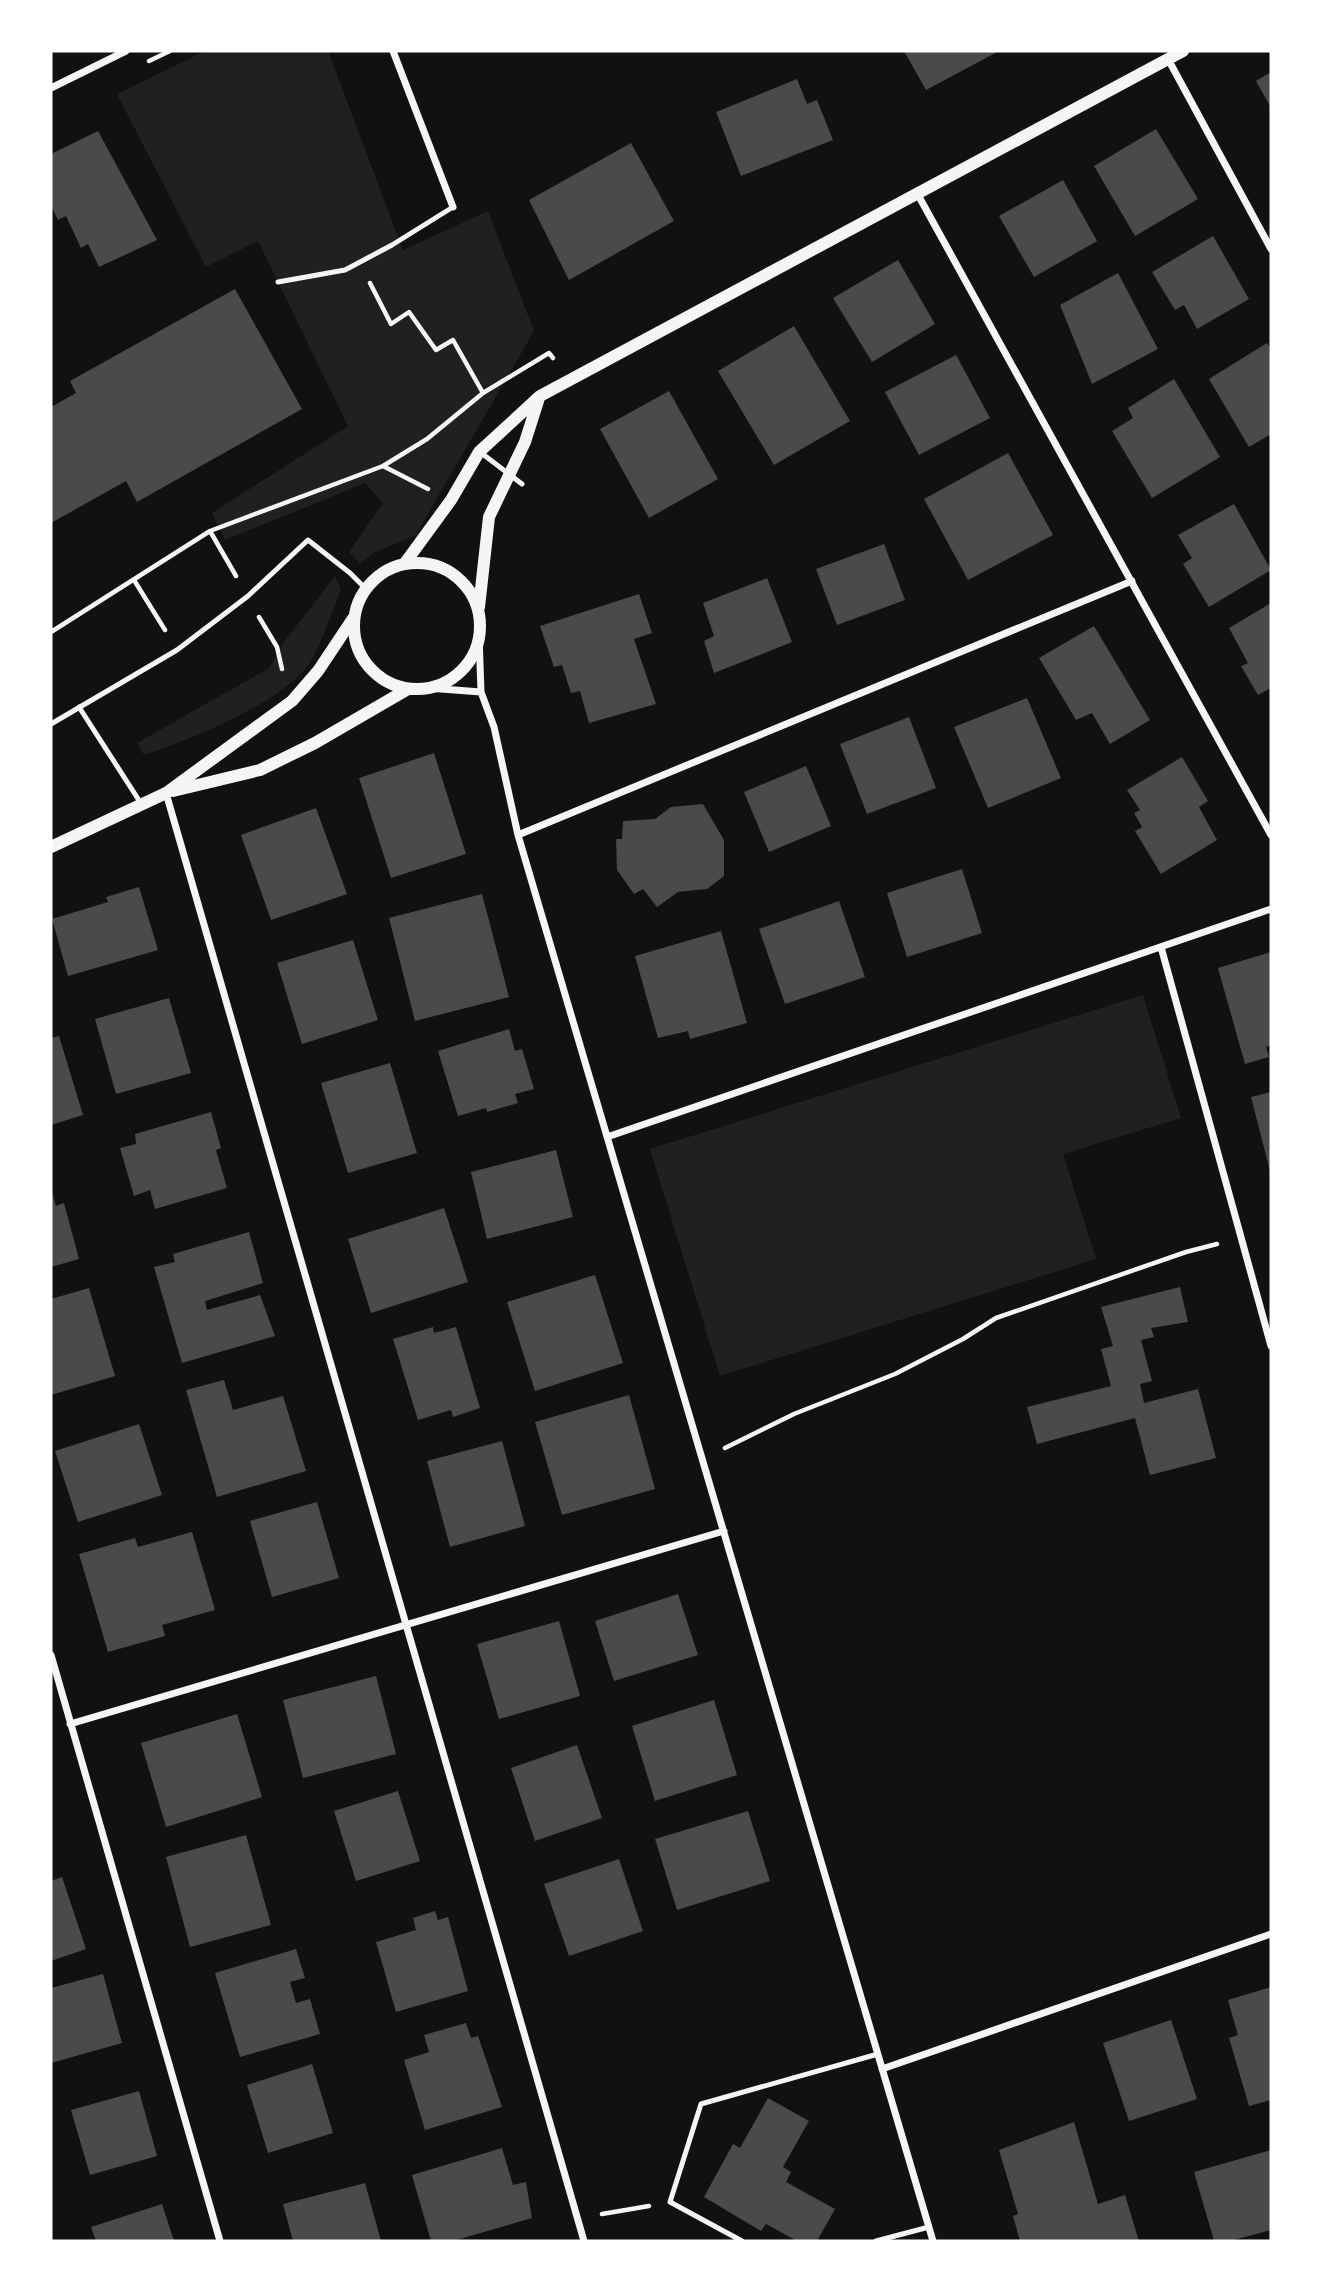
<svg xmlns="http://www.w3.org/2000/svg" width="1322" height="2292" font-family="'Archivo Narrow',sans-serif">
  <rect width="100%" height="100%" fill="#111"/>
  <path fill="#202020" d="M205,51h123l75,199 85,-39 46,120 -119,205 -40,16 -15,12 -11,-12 34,-49 -18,-20 -140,57 -13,-27 136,-87 -90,-185 -52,26 -89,-173z
    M335,576l6,13c-10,25 -18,52 -32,75 -25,38 -122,77 -165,91l-7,-12 132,-75 15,-26z
    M1143,995l38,123 -118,36 33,105 -376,117 -70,-227z"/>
  <path fill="#4a4a4a" d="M904,51h95l-73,39z
    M1271,72v36l-15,-27z
    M797,79l10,25 10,-4 16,40 -92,36 -25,-64z
    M1156,129l42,70 -63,37 -41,-70z
    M98,131l59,109 -58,27 -11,-23 -7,4 -15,-32 -8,4 -7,-14v-52z
    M631,143l43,78 -105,59 -40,-80z
    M1063,180l34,61 -63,36 -35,-61z
    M1213,236l36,63 -52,30 -13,-24 -9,5 -23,-38z
    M898,260l37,64 -63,38 -39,-64z
    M1118,273l40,76 -66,35 -32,-79z
    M235,289l67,120 -165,93 -11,-21 -75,42v-116l25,-14 -6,-12z
    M794,326l56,95 -76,44 -56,-94z
    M1267,343l4,7v84l-22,13 -40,-68z
    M956,355l34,63 -71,37 -34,-63z
    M1174,379l46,78 -68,41 -40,-67 21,-13 -5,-10z
    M669,391l49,88 -69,39 -49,-89z
    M1008,453l45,82 -85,45 -44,-81z
    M1234,504l37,66 -62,37 -26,-43 9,-6 -14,-23z
    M884,544l21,56 -68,25 -21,-56z
    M767,578l25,64 -78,31 -10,-32 10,-5 -11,-33z
    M639,594l13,39 -18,6 22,65 -67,19 -9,-32 -9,2 -9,-28 -8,2 -14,-41z
    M1271,603v85l-13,7 -17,-29 7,-3 -19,-35z
    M1094,626l56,94 -40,24 -18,-31 -16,7 -37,-62z
    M1027,698l34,80 -73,30 -34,-81z
    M909,717l27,71 -69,26 -27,-70z
    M434,753l32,101 -75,24 -32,-100z
    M1182,757l26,44 -9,6 18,33 -56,34 -26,-43 7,-4 -8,-14 6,-3 -13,-20z
    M806,766l25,60 -62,26 -25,-60z
    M703,804l21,36v36l-17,13 -29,3 -21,15 -14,-18 -9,5 -17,-24 -1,-31h6l1,-18 32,-2 16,-12z
    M316,808l31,86 -76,26 -30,-85z
    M962,869l20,64 -75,24 -20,-64z
    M139,887l19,63 -90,26 -16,-57 56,-17 -2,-5z
    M482,894l27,103 -94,24 -26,-103z
    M839,901l26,76 -80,27 -26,-75z
    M721,931l26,92 -57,16 -2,-8 -30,7 -23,-82z
    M353,940l25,80 -76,24 -25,-81z
    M1271,952v93l-5,2 3,10 -24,7 -27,-96z
    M169,998l22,75 -75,21 -21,-75z
    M509,1029l6,22 7,-2 12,40 -19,5 3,9 -31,9 -1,-4 -28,8 -20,-65z
    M59,1036l24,79 -32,10v-87z
    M390,1063l27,90 -69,20 -27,-90z
    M1271,1092v78l-1,1 -19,-74z
    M211,1112l10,36 -5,2 11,38 -72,21 -5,-19 -16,6 -14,-48 16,-4 -1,-10z
    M556,1150l17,67 -86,22 -16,-67z
    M51,1189l5,17 8,-3 15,56 -28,8z
    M444,1208l24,74 -97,31 -23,-74z
    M249,1232l14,51 -58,18 2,9 53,-15 15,41 -93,27 -28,-96 21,-5 -2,-8z
    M595,1275l28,88 -88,28 -28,-89z
    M1180,1287l8,35 -37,6 3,9 -13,3 11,41 -12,3 4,19 54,-14 18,69 -66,17 -15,-57 -98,26 -10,-37 84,-21 -10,-37 12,-3 -12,-39z
    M89,1288l26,88 -64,19v-96z
    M433,1327l1,6 22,-6 24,81 -27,9 -2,-7 -33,10 -25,-81z
    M224,1380l9,30 50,-14 23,75 -89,26 -31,-107z
    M629,1395l26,94 -93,26 -27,-93z
    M139,1424l23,71 -84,27 -23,-71z
    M502,1441l23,85 -75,21 -23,-86z
    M317,1502l22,76 -67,19 -22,-76z
    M192,1532l23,78 -53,15 3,11 -57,16 -29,-98 56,-16 3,9z
    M678,1594l20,61 -84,26 -19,-60z
    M559,1621l21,75 -81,23 -22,-75z
    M376,1676l20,78 -93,24 -20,-78z
    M714,1700l23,75 -82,26 -23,-75z
    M237,1714l25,83 -96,30 -25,-84z
    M577,1745l25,73 -67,23 -24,-73z
    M398,1791l22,70 -64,20 -22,-70z
    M748,1811l22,70 -93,29 -22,-71z
    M246,1835l25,90 -81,22 -24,-90z
    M619,1859l24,72 -74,25 -25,-72z
    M62,1877l24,72 -35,12v-80z
    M435,1911l3,9 10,-3 20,74 -72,21 -20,-70 40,-12 -3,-12z
    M296,1949l9,29 -15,4 6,21 14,-4 10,35 -80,23 -25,-84z
    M103,1974l19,69 -71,20v-75z
    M1271,1987v113l-22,6 -20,-68 9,-3 -10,-35z
    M1171,2020l26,79 -68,22 -26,-78z
    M466,2023l5,15 7,-2 24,71 -77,23 -21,-70 25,-8 -5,-17z
    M312,2064l21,69 -65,20 -21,-68z
    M139,2091l18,65 -67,19 -19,-65z
    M768,2098l41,23 -26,46 8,5 -5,10 49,27 -18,32h-20l-31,-17 -5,7 -57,-34 29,-53 7,4z
    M1074,2122l24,82 27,-9 14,46h-119l-7,-25 5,-2 -19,-64z
    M502,2148l11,37 13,-3 6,36 -79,23h-22l-19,-66z
    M1271,2150v80l-41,11h-16l-20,-69z
    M365,2183l16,58h-88l-10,-37z
    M162,2204l12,37h-78l-5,-14z"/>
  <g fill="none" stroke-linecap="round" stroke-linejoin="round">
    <path stroke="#f5f5f5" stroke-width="4.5" d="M149,61l21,-10
      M370,283l21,41 18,-12 27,38 17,-10 30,53
      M383,466l45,23
      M210,531l26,45
      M134,580l31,50
      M259,617l18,30 5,22
      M51,632l159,-101 173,-65 44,-27 56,-46 66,-40 4,5
      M725,1448l69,-34 101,-40 68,-35 33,-21 190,-66 31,-8
      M602,2214l47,-8"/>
    <path stroke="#f5f5f5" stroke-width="5" d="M278,282l67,-12 47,-25 61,-38
      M480,452l42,32
      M79,707l63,98
      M51,724l126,-74 71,-54 60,-56 42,33 16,16
      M742,2241l-72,-39 31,-98 177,-50
      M876,2241l53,-14"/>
    <path stroke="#f5f5f5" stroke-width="7" d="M393,51l60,156
      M1168,59l103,190
      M51,88l75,-37
      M917,193l354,642
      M479,635l2,57 13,35 24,108 415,1406
      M428,688l53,4
      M166,793l418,1448
      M518,835l614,-254
      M1161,947l110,399
      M607,1137l664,-228
      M51,1655l169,586
      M70,1724l654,-193
      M882,2069l389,-135"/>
    <path stroke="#f5f5f5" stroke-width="12" d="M405,563l46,-63 28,-48 61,-56 643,-345
      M354 626a63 63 0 1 1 126 0a63 63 0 1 1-126 0Z
      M479,607l10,-90 36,-75 14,-44
      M173,791l87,-21 55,-27 93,-54
      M51,847l115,-54 126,-92 26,-30 36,-54"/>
  </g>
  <rect width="1322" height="2292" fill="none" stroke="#ffffff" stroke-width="105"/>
</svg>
